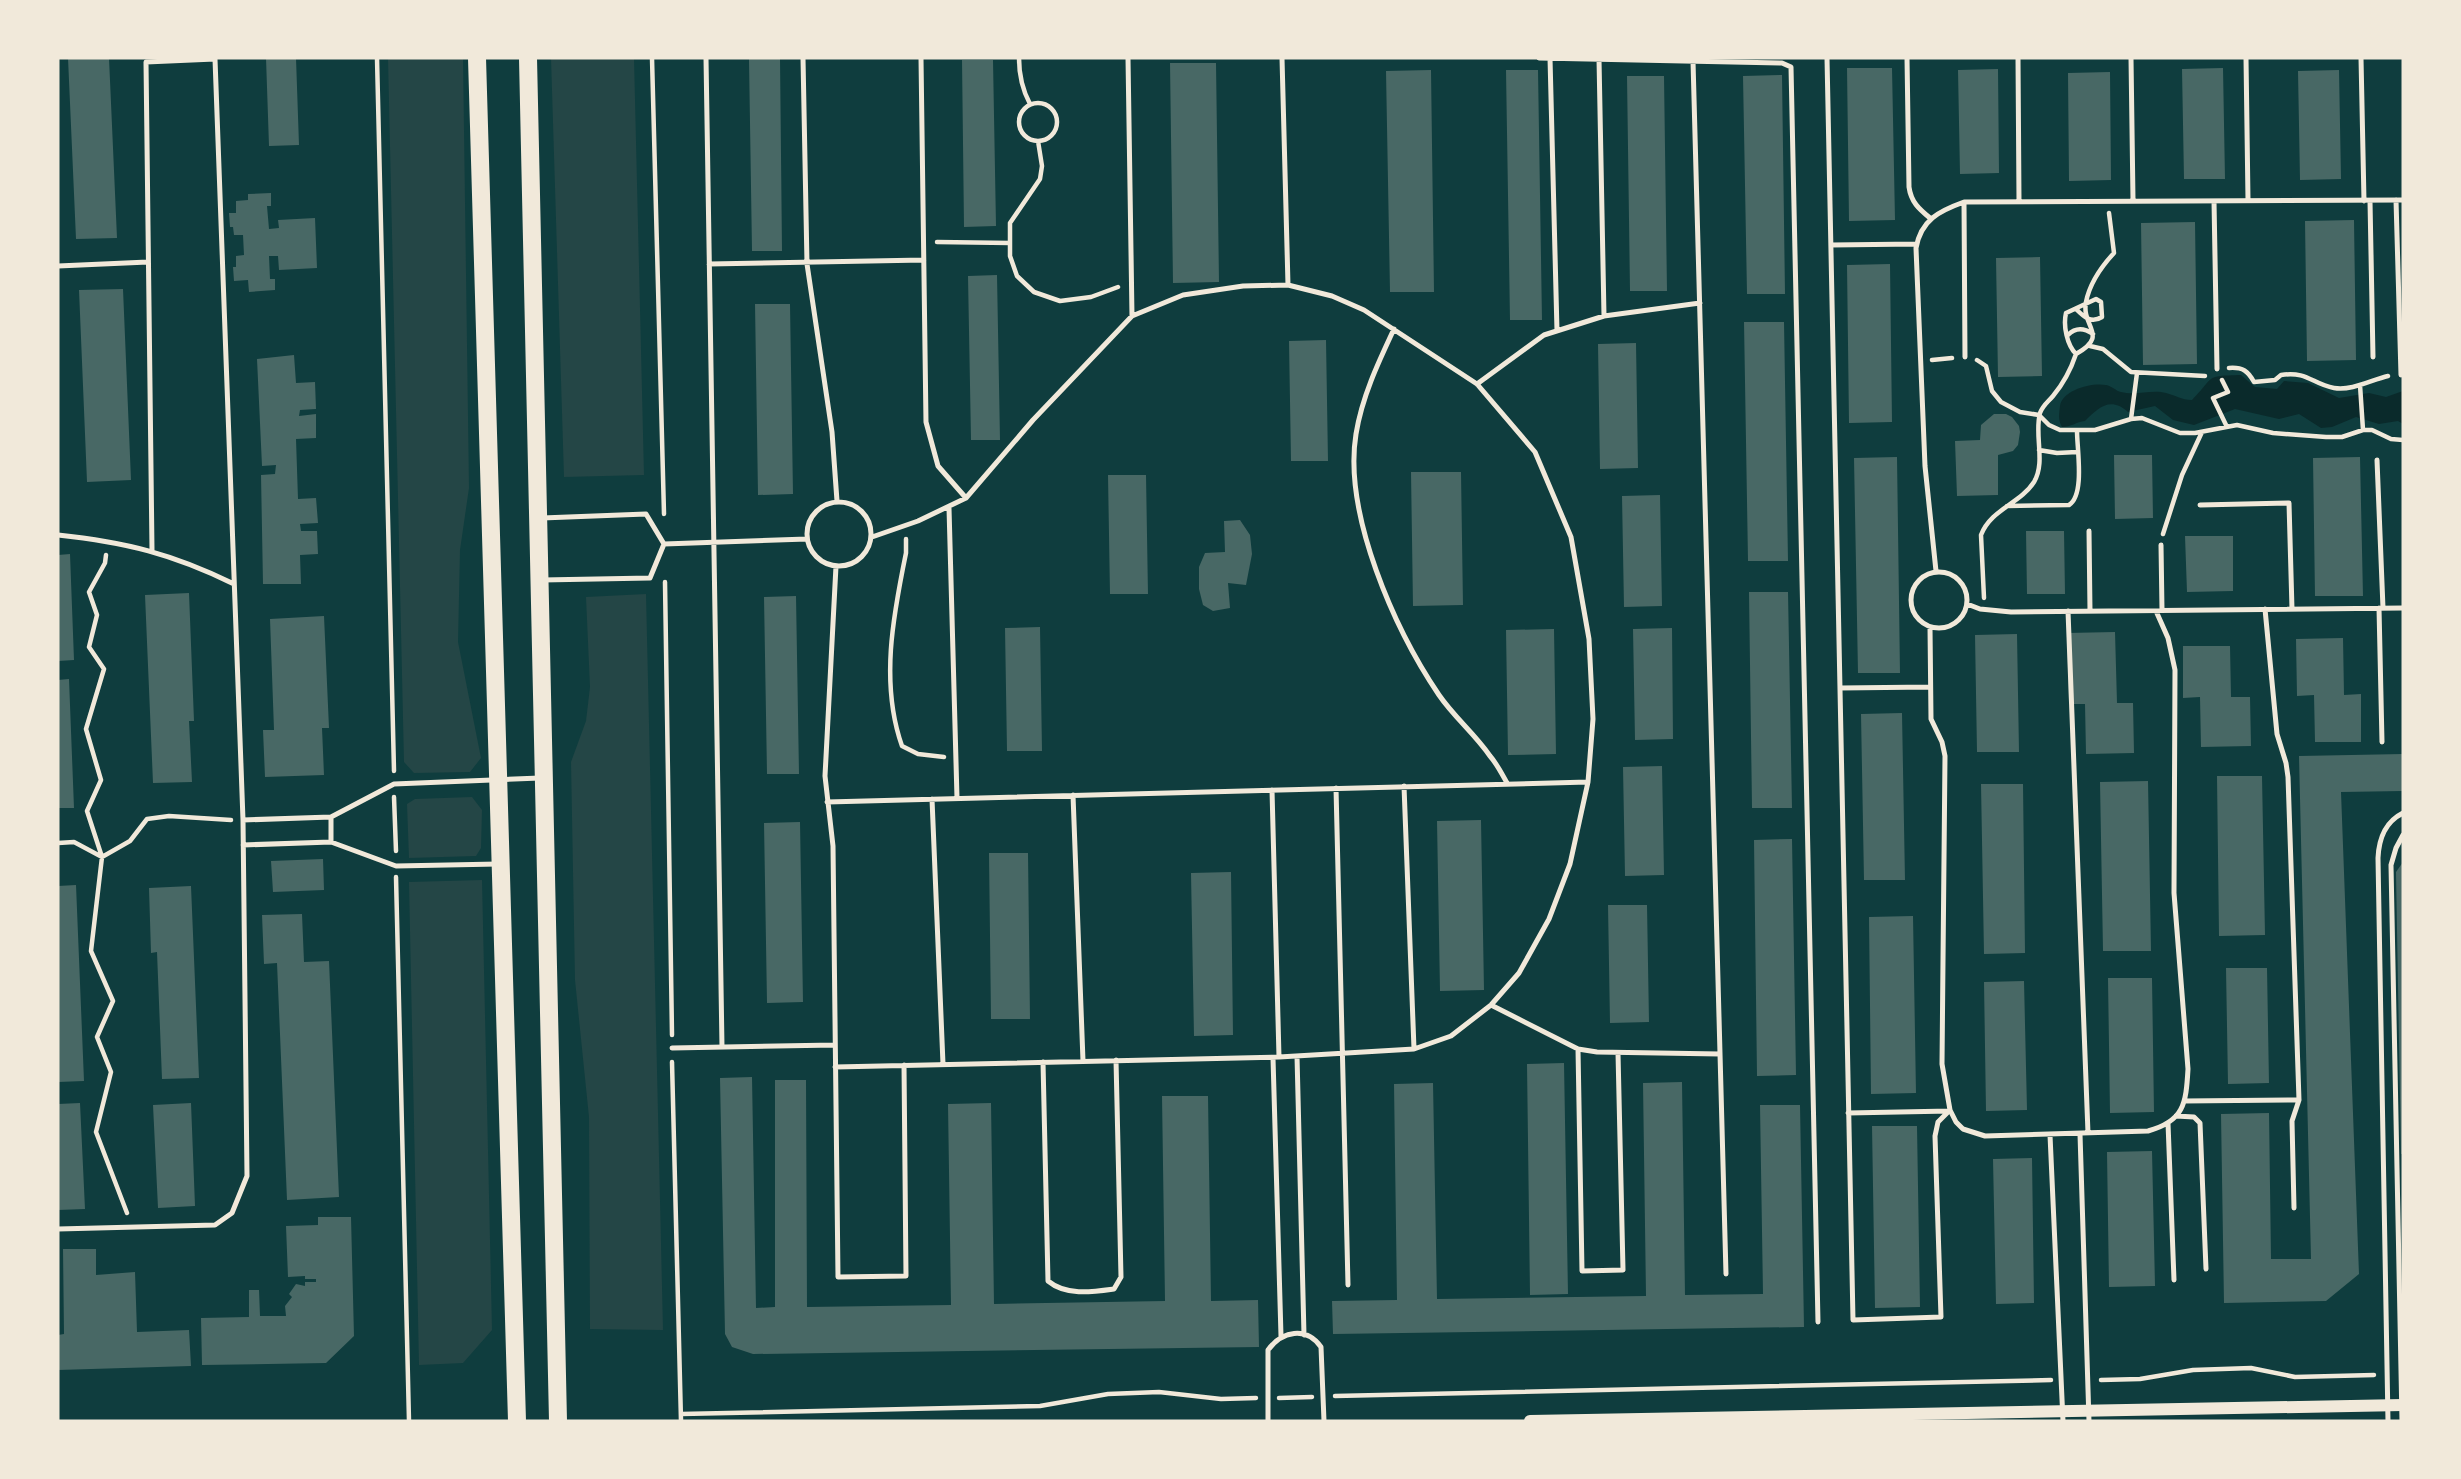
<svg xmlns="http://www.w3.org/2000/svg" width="2461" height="1479" font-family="'Public Sans',sans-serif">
  <rect width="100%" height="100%" fill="#0f3d3e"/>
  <path fill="#244646" d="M388,58h75l6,430 -9,62 -2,92 23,116 -11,14 -56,1 -10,-11z
    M551,58h83l10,417 -80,2z
    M646,594l17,736 -73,-1 -1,-212 -14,-137 -4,-218 15,-41 4,-34 -4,-90z
    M472,797l10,13 -1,38 -5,8 -67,2 -2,-54 8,-5z
    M482,880l10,450 -29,33 -44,2 -10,-483z"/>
  <path fill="#0a2a2b" d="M2241,375l14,12 22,2 7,-8 24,2 31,15 30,-5 17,4 17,-6v33l-5,-3 -19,3 -23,-7 -24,10 -11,1 -22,-14 -20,5 -44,-10 -41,16 -21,-5 -18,-14 -27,6c-18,-16 -30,-4 -43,9 -9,1 -14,6 -23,6 -4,-7 -3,-12 -2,-21 2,-16 32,-24 46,-21 6,1 10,6 15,7 15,4 31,-3 45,1 9,2 15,7 26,7 24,-24 11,-24 49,-25z"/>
  <path fill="#486865" d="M68,58h41l8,180 -41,1z
    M266,58h30l3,87 -30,1z
    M780,58l2,193h-30l-3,-192z
    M962,60h31l3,166 -32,1z
    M1170,63h46l3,219 -46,1z
    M1847,68h45l3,152 -46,1z
    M2223,68l2,111h-41l-2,-110z
    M1998,69l1,104 -39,1 -2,-104z
    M1431,70l3,222h-44l-4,-221z
    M1506,70h32l4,250h-32z
    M2339,70l2,109 -41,1 -2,-109z
    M2110,72l1,108 -42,1 -1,-108z
    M1782,75l3,219h-38l-4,-218z
    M1627,76h37l3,215h-37z
    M271,193v13h-4l2,23 10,-1 -1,-8 37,-2 2,50 -38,2 -1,-14h-9l1,23h5v11l-26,2 -1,-12 -14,1 -1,-14h3v-11l8,-1 -1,-20h-9l-1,-8h-3l-1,-14h7v-12l12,-1v-6z
    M2354,220l2,140 -49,1 -2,-140z
    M2195,222l2,142 -54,1 -2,-142z
    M2040,257l2,119 -44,1 -2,-119z
    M1890,264l2,158 -43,1 -2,-158z
    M997,275l3,165h-29l-3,-164z
    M123,289l8,191 -44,2 -8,-192z
    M755,304h35l3,190 -35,1z
    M1744,322h40l4,239h-40z
    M1326,340l2,121h-37l-2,-120z
    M1636,343l2,125 -38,1 -2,-125z
    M294,355l2,28 19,-1 1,27 -16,1 -1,6 17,-2v24l-20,1 2,60 18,-1 2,25 -18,1 1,7h16l1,23 -18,1 1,29h-38l-2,-109 14,-1 1,-9 -14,1 -5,-107z
    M1994,414h12l6,3 7,9 1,6 -2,13 -5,6 -15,4v40l-41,1 -2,-55 25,-1 1,-15z
    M2114,455h38l1,63 -38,1z
    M1897,457l3,216h-42l-4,-215z
    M2360,457l3,139h-48l-2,-138z
    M1411,472h50l2,133 -50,1z
    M1108,475h38l2,119h-38z
    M1660,495l2,111 -38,1 -2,-111z
    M1240,520l10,15 2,19 -6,31 -18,-2 2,25 -17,3 -10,-6 -4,-16v-22l6,-14 20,-1 -1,-31z
    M2026,531h38l1,63h-38z
    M2185,536h48v55l-46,1z
    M70,554l4,106 -16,1v-106z
    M1749,592h39l4,216h-40z
    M189,593l5,128h-5l3,61 -39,1 -8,-188z
    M796,596l3,178h-32l-3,-177z
    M324,616l5,112h-7l2,47 -59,2 -2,-47h11l-4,-111z
    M1040,627l2,124h-35l-2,-123z
    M1672,628l1,111 -38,1 -2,-111z
    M1554,629l2,125 -48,1 -2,-125z
    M2115,632l2,71h16l1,50 -48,1 -1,-50h-16l-2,-71z
    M2017,634l2,118h-42l-2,-117z
    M2343,638l1,57 17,-1v48h-46l-1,-47 -17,1 -1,-57z
    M2183,646h47l1,51h19l1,49 -50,1 -1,-50 -17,1z
    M69,679l5,129h-16v-128z
    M1902,713l3,167h-41l-3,-166z
    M2403,754v37l-62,1 18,482 -33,27 -102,2 -3,-189 48,-1 2,146h40l-12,-503z
    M1662,766l2,109 -39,1 -2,-109z
    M2217,776h45l3,159 -46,1z
    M2148,781l3,170h-48l-3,-169z
    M1981,784h42l2,169 -41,1z
    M1481,820l3,170 -44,1 -3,-170z
    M800,822l3,180 -36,1 -3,-180z
    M1792,839l4,236 -39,1 -3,-236z
    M989,853h39l2,166h-39z
    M323,859l1,31 -51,2 -2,-31z
    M2403,862v292h-2l-5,-282z
    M1231,872l2,163 -39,1 -3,-163z
    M76,885l8,196 -26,1v-196z
    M191,886l8,192 -37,1 -5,-127 -6,1 -2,-65z
    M1608,905h39l2,117 -39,1z
    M302,914l2,48 25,-1 10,236 -52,3 -10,-237 -13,1 -2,-49z
    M1913,916l3,177 -45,1 -2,-177z
    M2226,968h41l2,115 -41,1z
    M2108,978h44l2,134 -44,1z
    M2024,981l3,129 -41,1 -2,-129z
    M1564,1063l4,231 -38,1 -3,-231z
    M752,1077l4,231 19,-1v-227h31l1,227 144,-2 -3,-201 43,-1 3,201 171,-3 -3,-205h46l3,205 47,-1 1,47 -506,7 -21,-7 -7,-13 -5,-256z
    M1682,1082l3,213 78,-1 -3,-189h40l4,222 -471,7 -1,-33 65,-1 -3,-216 39,-1 4,216 209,-3 -3,-213z
    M80,1103l5,106 -27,1v-106z
    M191,1103l4,103 -37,2 -5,-103z
    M1872,1126h45l3,181 -45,1z
    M2152,1151l3,135 -46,1 -2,-135z
    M2032,1158l2,145 -38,1 -3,-145z
    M318,1217h33l3,119 -28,27 -124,2 -1,-47 48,-1v-27h10l1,26h26l-1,-10 7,-9 -3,-3 7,-10 9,2v-4h11v-3h-11v-3l-17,1 -2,-51 32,-1z
    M63,1249h33v26l39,-3 2,60 52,-2 2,36 -133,4v-35l6,-1z"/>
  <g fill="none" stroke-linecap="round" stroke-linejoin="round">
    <path stroke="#f1e9da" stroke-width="4.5" d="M377,58l17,713
      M652,58l12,456
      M1019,58c0,17 3,31 11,46
      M1019 122a19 19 0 1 1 38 0a19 19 0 1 1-38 0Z
      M1038,141l4,25 -2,13 -30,44v33l7,20 17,16 26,9 31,-4 27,-10
      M937,242l73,1
      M2076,309c8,8 15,15 26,8l-1,-15 -5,-3 -30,14c-3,13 1,32 10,41
      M2068,335c8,-8 16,-7 25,-1
      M2090,346l13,3 28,23 74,4
      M1932,360l20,-2
      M1977,360l9,6 6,25 9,11 19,10 19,3 10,10 11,5h35l36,-11 11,-1 38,15h15l42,-8 36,8 53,4h16l21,-7h9l19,9 12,1
      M2229,368c14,-1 19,3 25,14l21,-2 6,-5c27,-4 31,9 53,13 18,3 37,-8 54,-12
      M2222,380l6,12 -15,6 14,29
      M2360,385l3,45
      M2131,419l6,-46
      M2039,450l18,3 20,-1
      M2007,506l62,-1c16,-10 8,-56 8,-74
      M2163,534l19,-59 20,-43
      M906,539v14c-13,63 -26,131 -4,193l16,8 26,3
      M106,555l-1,8 -16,29 8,23 -8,32 15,22 -18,60 15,51 -14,31 15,46 -11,94 22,50 -16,36 14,35 -15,60 31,81
      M665,582l7,453
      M1984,598l-3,-63c10,-26 39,-31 53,-53 12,-20 0,-47 6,-69 3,-8 8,-11 13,-17 10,-12 18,-27 23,-42 34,-19 5,-27 10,-52 4,-20 15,-35 28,-49l-5,-40
      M394,797l2,54
      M58,843l16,-1 28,15 28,-16 17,-22 22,-3 62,4
      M396,877l13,544
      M672,1062l9,359
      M2101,1380l39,-1 53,-9 58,-2 44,9 79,-2
      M1335,1396l716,-16
      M1279,1398l33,-1
      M681,1414l359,-8 68,-12 51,-2 62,7 35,-1"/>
    <path stroke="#f1e9da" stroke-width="5" d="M706,58l16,989
      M803,58l4,206 25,168 5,69
      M921,58l5,364 12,44 28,32
      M1128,58l4,258
      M1282,58l6,227
      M1539,58l243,5 9,4 27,1255
      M1550,58l7,273
      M1827,58l26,1262 88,-3 -6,-181 3,-14 12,-12
      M1907,58l2,129c2,15 10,22 21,31
      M2018,58l1,143
      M2131,58l2,142
      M2246,58l2,142
      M2361,58l3,143
      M1599,59l5,257
      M1693,61l33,1213
      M2396,200l5,175
      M2214,201l3,168
      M2370,201l3,156
      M1964,202l1,155
      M1831,245l86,-1
      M709,264l215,-4
      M58,266l90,-4
      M1394,329c-16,34 -32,68 -38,105 -13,80 39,196 83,261 15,22 36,39 51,61 7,8 12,18 17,27
      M1477,384l67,-49 60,-19 96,-13
      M2377,460l6,148
      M807 534a32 32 0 1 1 64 0a32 32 0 1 1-64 0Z
      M2200,505l89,-2 3,106
      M949,508l8,290
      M542,518l104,-4 18,30 -14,34 -108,2
      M2089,531l1,80
      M58,535c67,7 115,19 176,49
      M664,544l143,-5
      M2161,545l1,65
      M836,566l-11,210 8,70 5,431 68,-1 -2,-211
      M1936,571l-11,-105 -9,-218c5,-28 23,-37 48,-46l439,-2
      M1911 600a28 28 0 1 1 56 0a28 28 0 1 1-56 0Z
      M1967,604l13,5 31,3 392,-4
      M2379,608l3,134
      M2068,611l20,522
      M1930,627l1,92 11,23 3,14 -3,308 8,46 6,12 7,7 22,7 163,-5c36,-10 38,-27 40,-62l-14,-176 1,-223 -7,-32 -12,-27
      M1840,688l90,-1
      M1404,786l10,263
      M1336,788l12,497
      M1272,790l7,267
      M1073,795l10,266
      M932,799l11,265
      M827,802l761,-20
      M243,820l88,-3
      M243,845l88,-3
      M498,864l-102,2 -65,-24v-25l63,-33 146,-6
      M1491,1005l87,44 19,3 123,2
      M672,1048l163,-3
      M1578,1049l4,222 41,-1 -5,-217
      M1297,1056l7,279
      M1273,1058l8,278
      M1043,1062l5,219c18,15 44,11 66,8l7,-12 -5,-217
      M835,1067l444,-10 135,-8 37,-13 40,-31 28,-32 30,-54 21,-55 18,-82 5,-63 -4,-80 -18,-102 -36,-85 -58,-68 -113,-74 -32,-14 -44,-11 -45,1 -60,9 -51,21 -99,104 -67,78 -48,23 -46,16
      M2184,1101l115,-1 -11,-323 -2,-14 -9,-29 -12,-125
      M1848,1113l102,-2
      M2176,1116l18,1 6,6 6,146
      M2168,1123l6,157
      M2080,1134l9,287
      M2050,1135l13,286
      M2294,1208l-2,-87 7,-21
      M58,1229l157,-4 17,-12 15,-37 -4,-356 -28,-761 -69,3 6,488
      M1268,1421v-71c14,-19 38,-24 53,-3l3,74
      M2388,1421l-10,-563c1,-20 7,-36 25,-45
      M2402,1421l-11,-556 5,-17 7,-13"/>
    <path stroke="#f1e9da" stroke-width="12" d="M1530,1421l873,-16"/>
    <path stroke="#f1e9da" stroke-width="18" d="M477,58l40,1363
      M528,58l30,1363"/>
  </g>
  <rect width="2461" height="1479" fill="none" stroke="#f1e9da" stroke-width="119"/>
</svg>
